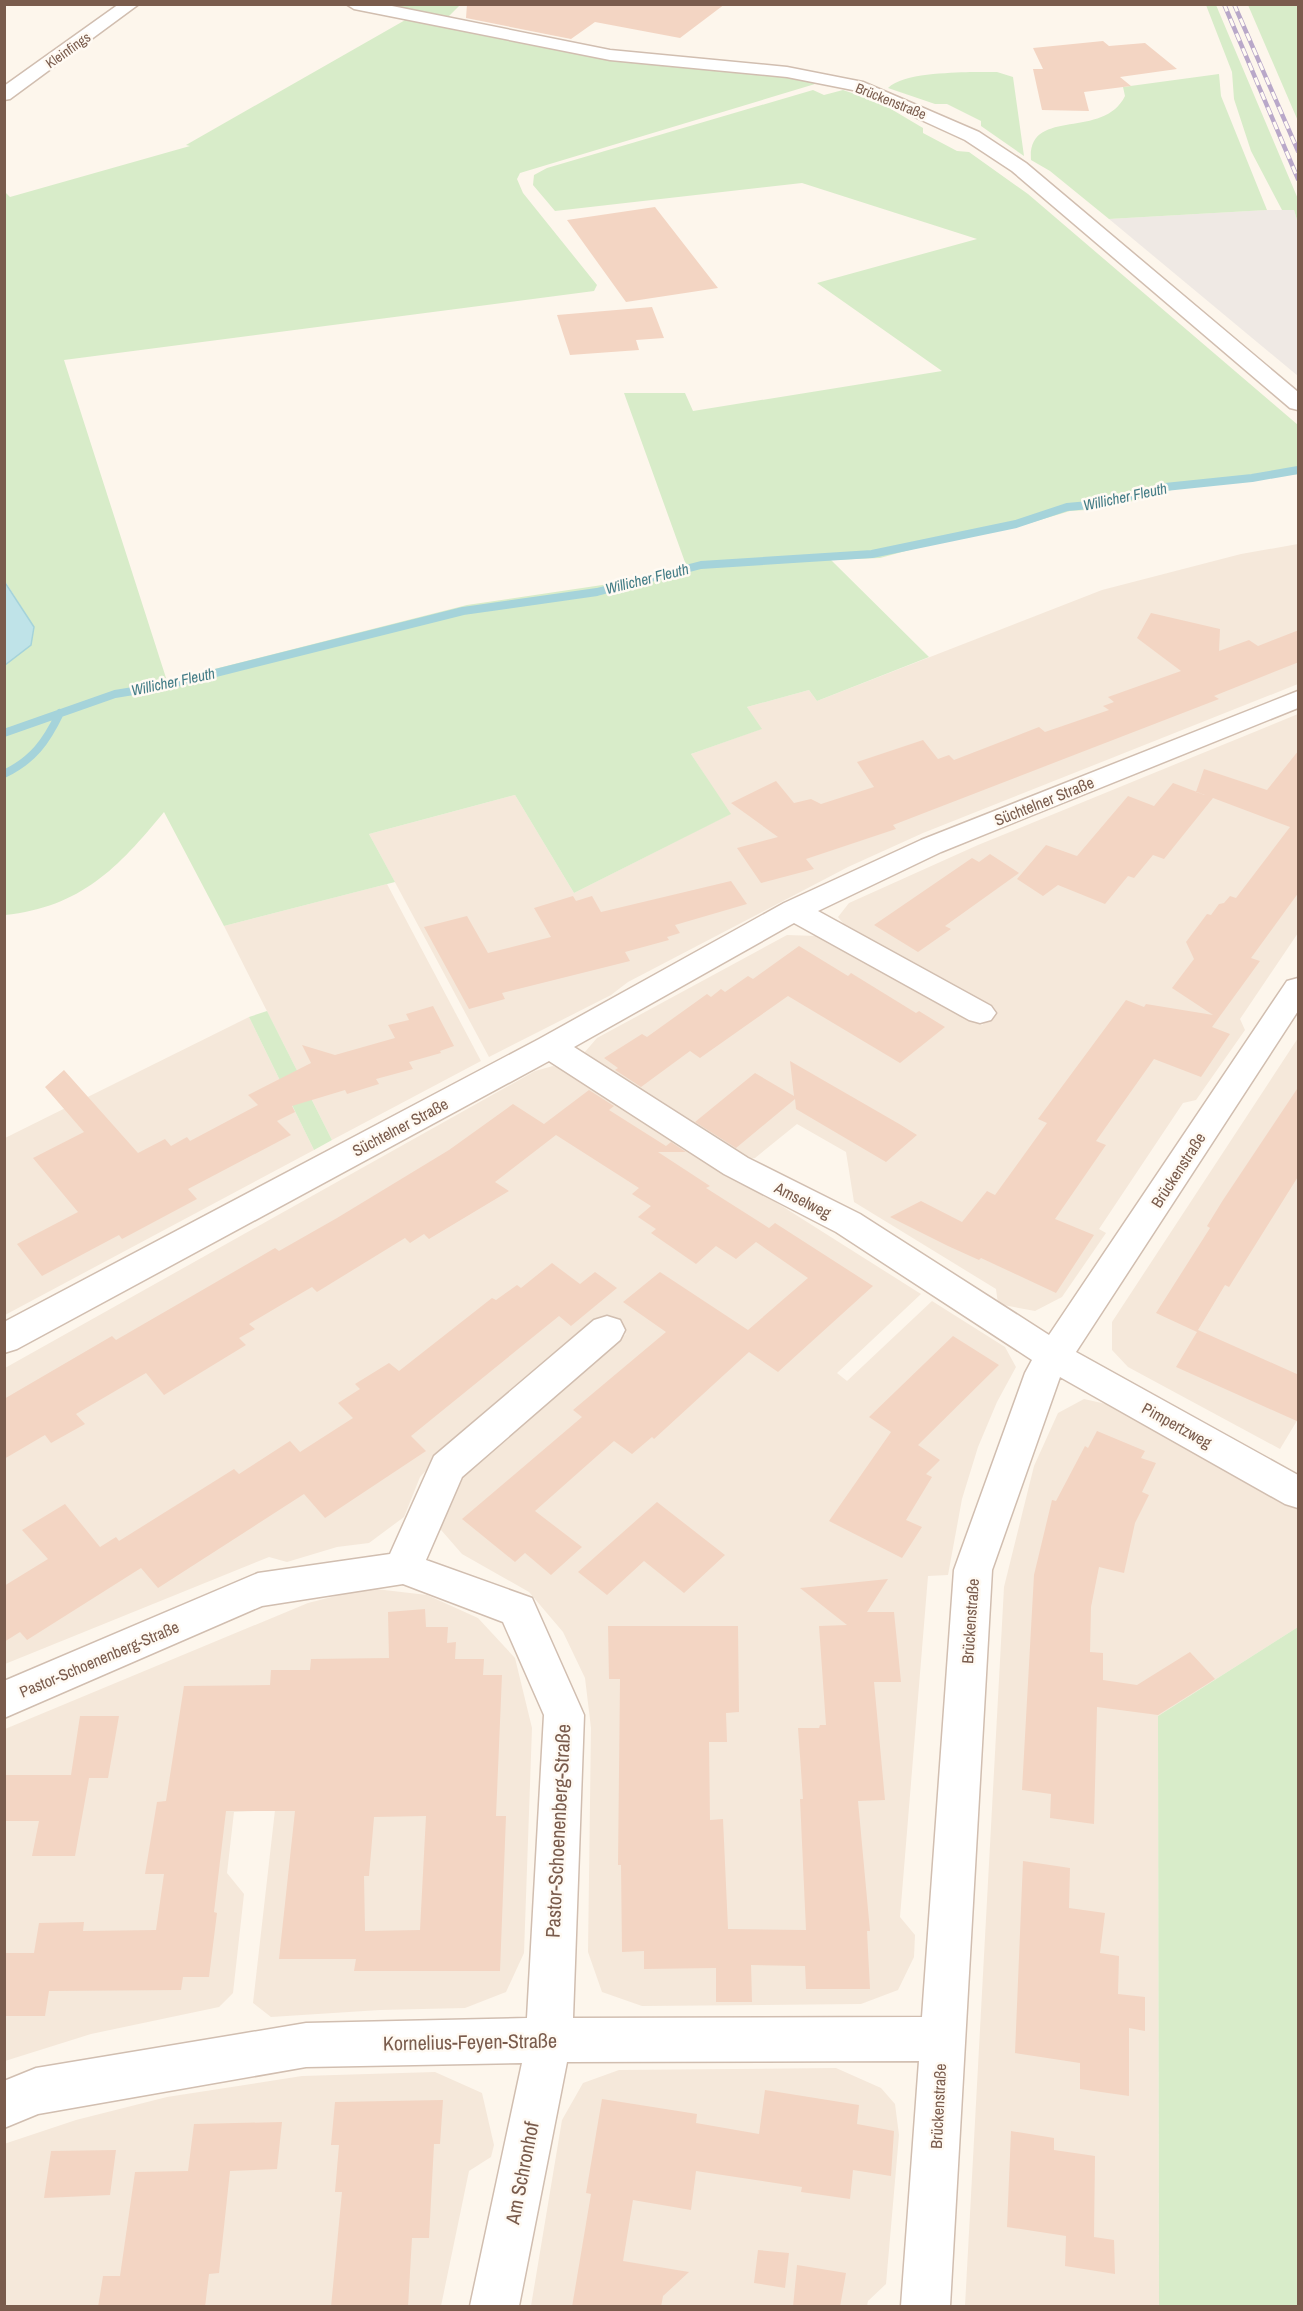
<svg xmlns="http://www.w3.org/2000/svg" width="1303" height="2311" font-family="'Archivo Narrow',sans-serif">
  <rect width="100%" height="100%" fill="#fdf6ec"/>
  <path fill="#f5e8da" d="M1298,544v140l-375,149 -75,34 -220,115 -17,13 -122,62 -120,-223 146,-39 59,98 156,-79 -39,-60 70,-25 -14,-22 62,-17 8,11 285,-111 139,-36z
    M1298,714v219l-58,86 5,11 -49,70 -13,3 -84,126 7,4 -44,64 -27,14 -37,-7 -2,-15 -142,-87 -8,-50 -49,-28 -42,34 -15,2 -145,-90 -11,-17 13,-15 190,-103 30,1 165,89 15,-13 -146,-79 -13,-16 11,-14 129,-58z
    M387,884l94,177 -149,79 -108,-214z
    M249,1017l65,133 -309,165v-177z
    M1298,1038v381l-18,30 -152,-82 -16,-17v-28z
    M553,1066l17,6 351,222 -84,79 10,8 85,-80 73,46 11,20 -19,35 -19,45 -16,52 -14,76 -20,1 -28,341 15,18 -1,22 -16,33 -37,14 -219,2 -40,-14 -14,-40 3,-224 -6,-50 -22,-46 -34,-40 -67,-38 -27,-31 13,-35 28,-30 150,-124 -22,-17 -149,123 -35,37 -16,40 -35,26 -32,4 -50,15 -18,-5 -264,107v-296l530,-297z
    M1084,1399l31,7 183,103v118l-140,89 1,590h-194l39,-719 30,-121 24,-53z
    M367,1588l60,7 51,23 37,40 17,70 -8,225 -18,39 -41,16 -85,2 -109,7 -18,-14 26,-228 -19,1 -5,35 -21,1 -7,61 17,21 -11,99 -14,14 -128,27 -86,27v-332l303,-126z
    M836,2068l45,20 14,16 4,31 -13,149 -18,17 -1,5h-336l31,-186 21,-37 36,-13z
    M435,2072l47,21 12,52 -3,12 -22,14 -28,135h-436l-1,-162 72,-24 91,-23 135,-21z"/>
  <path fill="#efe9e4" d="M1267,210h27l4,13v153l-189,-157z"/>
  <path fill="#d8ecc9" d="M380,5h80l-13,13z
    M1206,5h10l82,194v24l-4,-13h-12l-31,-59 -17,-52 -2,-27z
    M1248,5h50v116z
    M407,19l189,37 218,25 1,3 -295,89 -3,6 6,14 74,92 -3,6 -530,69 103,321 300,-76 142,-21 77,-19 -62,-172h61l8,18 249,-40 -125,-88 160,-44 -175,-56 -247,28 -22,-26 1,-10 13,-7 266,-78 11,5 19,-5 50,17 -2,2 32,19v5l34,18 12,1 59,42 270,231v49l-119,14 -75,21 -34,2 -50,15 -74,14 -66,18 -49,2 98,97 -112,44 -8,-11 -62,17 15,22 -71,25 40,60 -157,79 -59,-98 -146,39 26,48 -171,44 -60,-114c-46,56 -83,95 -159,103v-250l26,-20 3,-18 -29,-46 -1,-390 6,6 180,-51 -4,-1z
    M970,72h27l16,5 11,79 -43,-30v-5l-34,-17h-12l-47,-16c16,-15 61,-15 82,-16z
    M1219,74l2,22 46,114 -158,9 -59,-48 -19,-11c-4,-54 72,-19 94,-64l-2,-9z
    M267,1011l65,129 -18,10 -65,-133z
    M1298,1627v679h-139l-1,-590z"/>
  <path fill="#bfe3e8" stroke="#a5d3da" stroke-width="1.5" d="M4,581l30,46 -3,18 -26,20z"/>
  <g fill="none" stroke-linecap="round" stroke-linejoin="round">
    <path stroke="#a5d3da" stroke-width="8" d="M4,733l111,-39 49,-8 299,-75 134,-19 104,-27 171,-11 144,-30 51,-17 33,-3 65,-17 87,-9 46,-8
      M4,774c29,-14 42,-32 56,-61"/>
  </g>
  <path fill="#f3d5c3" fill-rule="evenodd" d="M467,4h258l-45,34 -85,-16 -24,17 -105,-21z
    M1103,41l6,5 36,-3 32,26 -57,8 11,9 -47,6 5,19 -47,-1 -9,-41h10l-10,-21z
    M655,207l63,81 -92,14 -59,-82z
    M652,307l12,31 -28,2 3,10 -69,5 -13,-40z
    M1151,613l69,16 -1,22 30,-11 9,6 41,-16v32l-85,34 5,3 -326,126 3,4 -90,30 8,10 -53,14 -24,-35 41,-11 -47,-34 45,-22 18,22 17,-4 10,5 53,-17 -17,-25 66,-22 15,19 11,-4 5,5 85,-33 6,5 64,-22 -6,-4 11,-4 -6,-5 73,-26 -44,-33z
    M1299,750v142l-48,66 9,3 -48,66 18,7 -29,43 -47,-18 -58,82 10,4 -51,74 39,16 -38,58 -75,-35 -2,2 -31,-14 -58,-29 31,-16 41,21 25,-31 8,4 52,-72 -9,-4 88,-119 18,7 2,-3 67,11 -41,-27 22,-29 -8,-17 21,-28 4,1 8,-11 5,-1 6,-7 6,2 54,-71 -77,-29 -49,61 -11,-4 -19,23 -6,-2 -23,28 -47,-19 -15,11 -26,-17 29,-34 31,11 51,-60 26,10 19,-23 32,12 -9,-3 8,-23 63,21z
    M990,854l29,19 -74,53 6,3 -33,23 -44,-27 98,-67 7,4z
    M731,881l16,23 -72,21 5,8 -13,4 2,3 -44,12 5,9 -128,32 3,6 -36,10 -45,-82 43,-11 21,37 63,-16 -17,-29 39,-12 3,5 16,-5 9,16z
    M799,946l49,30 3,-3 65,40 3,-2 26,16 -45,36 -112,-67 -88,62 -10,-7 -49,36 -26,-17 3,-2 -14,-10 38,-24 5,3 60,-43 4,3 10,-8 4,3 23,-16 5,3z
    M433,1006l21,40 -14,5 1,2 -32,9 4,7 -37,10 3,5 -32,10 -2,-4 -53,16 3,6 -18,9 14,14 -103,54 9,10 -75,40 -3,-4 -77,41 -25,-32 61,-32 -45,-54 51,-26 -39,-45 19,-17 74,83 27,-14 6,7 16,-9 3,4 68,-36 -10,-10 63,-32 -9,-18 33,10 60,-17 -7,-13 21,-5 -3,-6z
    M790,1061l111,64 16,10 -31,27 -90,-53 -1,-10 -59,49 -41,-26 60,-49 39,23z
    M1299,1086v89l-70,112 -4,-2 -27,45 101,45v47l-123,-55 21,-35 -41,-19 54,-85 -3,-2 16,-26z
    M589,1090l25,16 -5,4 57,36 5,-4 15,10h-28l52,34 -4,2 63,40 6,-5 98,63 -95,86 -29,-20 -95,87 -2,-2 -20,17 -18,-13 -79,70 47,36 -31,28 -26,-22 -10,9 -53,-43 120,-102 -9,-7 93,-78 -43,-30 37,-30 88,58 60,-52 -52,-36 -20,17 -20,-13 -20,18 -45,-31 5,-4 -18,-12 13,-11 -19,-12 7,-6 -83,-53 -61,47 14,9 -80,48 -5,-5 -14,9 -5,-5 -88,54 -5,-5 -31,18 -32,19 6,5 -16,9 7,7 -82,50 -18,-22 -70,41 9,10 -34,19 -6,-8 -41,24v-60l108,-63 4,4 159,-92 4,3 58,-33 112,-68 64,-46 31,20z
    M552,1263l28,21 15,-12 22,16 -46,38 -12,-10 -148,120 15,15 -101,67 -21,-24 -146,94 -17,-20 -114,72 -7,-8 -16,10v-56l44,-27 -26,-29 43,-26 35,43 16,-10 3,4 115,-72 5,5 51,-33 10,11 53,-34 -15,-15 22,-14 -5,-5 34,-21 10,8 93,-73 4,2 21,-15 4,3z
    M953,1336l46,29 -81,80 22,15 -14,14 6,3 -26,43 16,7 -20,31 -73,-37 62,-89 -22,-15z
    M1097,1431l48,20 -4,7 15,5 -14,29 7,3 -14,28 -11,50 -25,-6 -8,40 -1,45 13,1v27l34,5 53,-33 25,27 -57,36 -61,-8 -3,117 -44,-6 1,-24 -29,-4 12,-215 18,-75 4,1 29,-55 3,2z
    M657,1502l68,53 -41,38 -40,-32 -37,34 -29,-23z
    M888,1579l-21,33h27l7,70h-27l11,118 -27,1 12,130h-3l3,58h-64l-1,-23 -54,-1 1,37h-36v-34l-72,1v-18l-22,1 -1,-87h-3l2,-186h-11l-1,-53h130l1,86 -13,1 1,29h-18l1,78 13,-1 5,110 78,1 -6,-131h3l-5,-71h21l1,-3h6l-7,-99 28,-1 -47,-37z
    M425,1609l1,18h22l-1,16 9,-1 -1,17h29l-1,16h19l-6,141h10l-6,155h-146l2,-12h-77l16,-148h-69l-12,101 3,1 -8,64h-26l-2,13 -132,1 -4,25h-41v-63h30l5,-30 45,-1 -1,9 73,-1 8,-56h-19l12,-72 9,-1 18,-115 86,-1 1,-15h39l1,-11 78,-1 -1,-46zM426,1816l-6,114 -55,1 -1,-55h5l5,-59z
    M80,1716h39l-11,62h-19l-14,78h-43l7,-35h-35v-46h67z
    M1023,1861l47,7 -1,40 36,5 -5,40 19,3 -1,38 27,3v34l-16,-3v68l-49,-7v-26l-65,-10z
    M765,2090l94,15 -2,19 37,7 -3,45 -38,-6 -3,29 -49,-7 1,-5 -106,-16 -5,39 -58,-10 -10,61 66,11 -26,24 -2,11h-89l19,-113 -5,-1 16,-94 95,15 -1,9 63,11z
    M443,2100l-3,44h-6l-5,94h-17l-4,69h-77l11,-115h-7l4,-47h-8l4,-43z
    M282,2122l-5,47 -47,2 -11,102 -10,1 -4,33h-107l5,-31h17l15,-104 53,-1 6,-47z
    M1011,2131l43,7v12l41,6 -1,81 20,3 1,34 -50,-8 1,-30 -59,-9z
    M116,2150l-6,45 -66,3 7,-47z
    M758,2250l31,3 -4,35 -31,-5z
    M797,2265l49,8 -6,34h-47z"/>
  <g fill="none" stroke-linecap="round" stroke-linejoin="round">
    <defs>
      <path id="minor" d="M119,4h20l-129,95 -6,1v-14z
        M346,4h36l228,46 177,17 76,15 116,50 47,31 272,229v18l-8,-2 -278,-237 -47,-31 -107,-49 -71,-14 -177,-17 -256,-51z
        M1298,691v17l-357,144 -123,59 173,95 5,7 -5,7 -11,3 -11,-3 -175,-97 -220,124 174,111 112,56 189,121 238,-354 11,-3v33l-222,341 222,123v33l-13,-4 -225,-127 -68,193 -42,736h-49l18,-245 -352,1 -48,244h-49l52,-243 -216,4 -268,47 -34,14v-47l32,-13 270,-45 221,-5 17,-303 -41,-93 -100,-38 -141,22 -258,112v-37l254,-108 132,-19 44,-98 160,-136 13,-4 13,4 5,10 -5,10 -158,137 -36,83 106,38 52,117 -11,303 349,-1 32,-447 71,-197 7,-13 -196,-128 -112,-58 -175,-113 -532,288 -13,4v-31l535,-283 245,-136 137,-63z"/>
    </defs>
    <use href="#minor" stroke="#d1beb0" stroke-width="3"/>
    <use href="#minor" fill="#fff" fill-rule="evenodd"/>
    <defs>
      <path id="rail" d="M1224,4l74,175
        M1234,4l64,147"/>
    </defs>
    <use href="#rail" stroke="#b9a8c9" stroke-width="4.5"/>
    <use href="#rail" stroke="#fffaf3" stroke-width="3" stroke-dasharray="8" stroke-linecap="butt"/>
  </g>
  <g text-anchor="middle" stroke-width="5" stroke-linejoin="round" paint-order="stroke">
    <g font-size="14" fill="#7a5c4d" stroke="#fffaf3">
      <text transform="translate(68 50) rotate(-35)" y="5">Kleinfings</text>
      <text transform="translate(891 101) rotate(22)" y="5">Brückenstraße</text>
    </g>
    <g font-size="15" font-style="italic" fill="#437c86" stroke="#fffaf3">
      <text transform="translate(1125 497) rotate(-12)" y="5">Willicher Fleuth</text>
      <text transform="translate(647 579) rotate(-14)" y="5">Willicher Fleuth</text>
      <text transform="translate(173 682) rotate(-12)" y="5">Willicher Fleuth</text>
    </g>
    <g font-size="16" fill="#7a5c4d" stroke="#fffaf3">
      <text transform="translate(1044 801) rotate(-22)" y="6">Süchtelner Straße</text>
      <text transform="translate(400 1127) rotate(-28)" y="6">Süchtelner Straße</text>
      <text transform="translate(1178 1170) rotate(-57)" y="6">Brückenstraße</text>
      <text transform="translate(803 1200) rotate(27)" y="6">Amselweg</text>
      <text transform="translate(1177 1425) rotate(29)" y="6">Pimpertzweg</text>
      <text transform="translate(970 1621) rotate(-86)" y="6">Brückenstraße</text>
      <text transform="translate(99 1659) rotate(-23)" y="6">Pastor-Schoenenberg-Straße</text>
      <text transform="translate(938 2106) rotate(-87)" y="6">Brückenstraße</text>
    </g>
    <g font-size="20" fill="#7a5c4d" stroke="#fffaf3">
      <text transform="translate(558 1831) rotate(-87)" y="7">Pastor-Schoenenberg-Straße</text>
      <text transform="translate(470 2042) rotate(-1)" y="7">Kornelius-Feyen-Straße</text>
      <text transform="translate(522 2173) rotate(-79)" y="7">Am Schronhof</text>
    </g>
  </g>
  <rect width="1303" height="2311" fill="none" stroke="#7a5c4d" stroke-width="12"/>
</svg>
